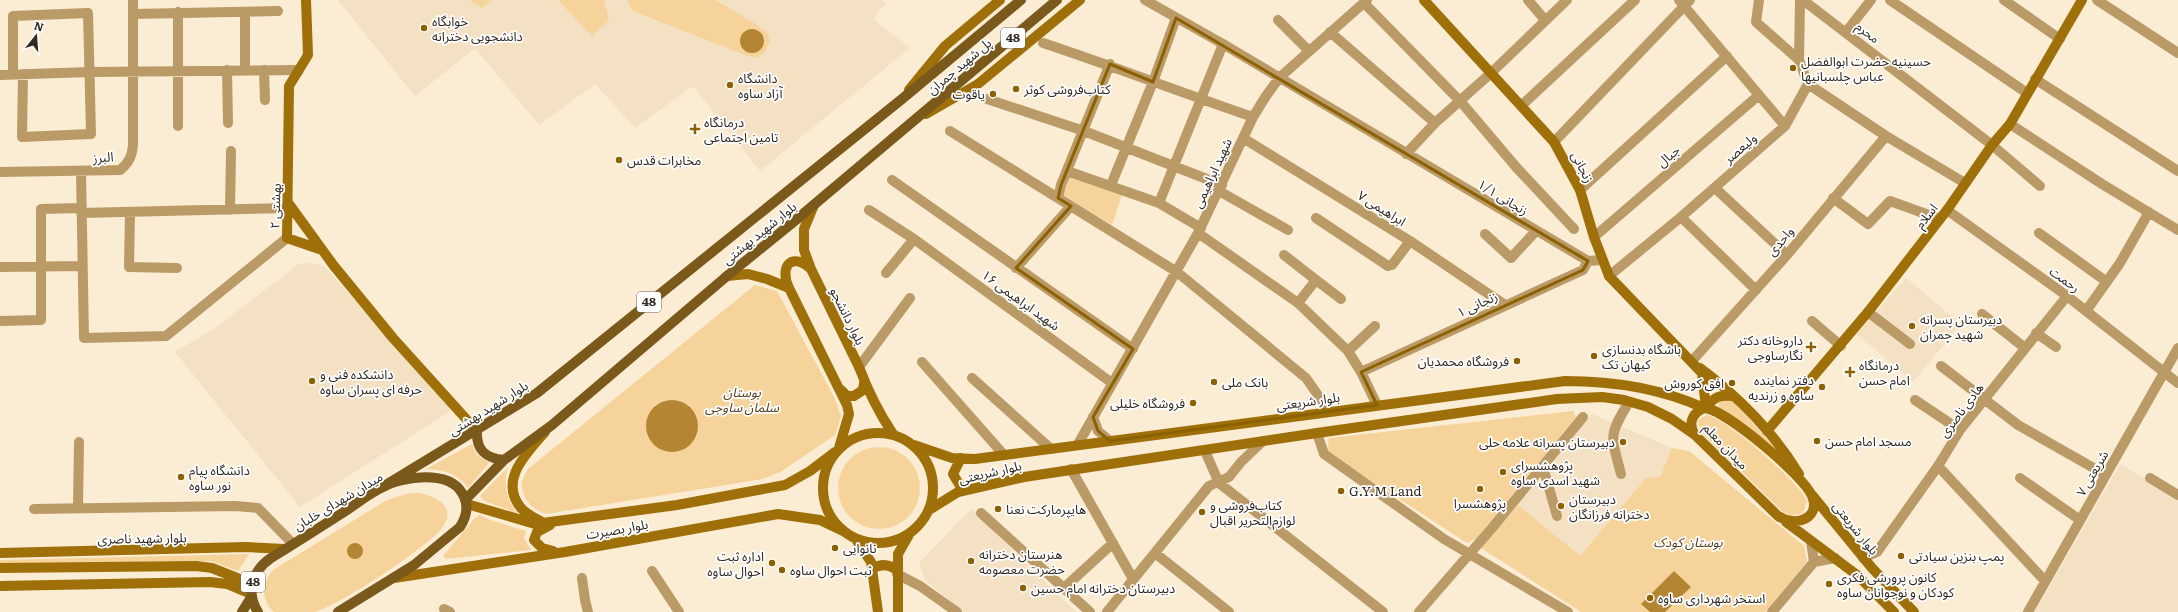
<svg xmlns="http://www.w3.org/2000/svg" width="2178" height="612" font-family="Literata,'Noto Sans Arabic',serif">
  <rect width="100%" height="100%" fill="#fbecd4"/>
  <path fill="#f4e0c2" d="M338,0h544l3,4 -12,15 37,29 -150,123 -67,-85 -58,42 -40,-44 -56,41 -64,-77 -60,48z
    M313,263l13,5 126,142 -152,97 -125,-155 40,-24 84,-64z
    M1906,278l55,46 -48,58 -56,-48z
    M1592,414l80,34 -12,29 -80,80 -62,-52z
    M2120,464l58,36v112h-143z
    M971,509l105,103h-112l-39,-32 -6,-17z"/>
  <path fill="#f6d39a" d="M469,0h22l-9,8z
    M558,0h46l5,20 -17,16z
    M627,0h88l36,21 17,12 2,7 -5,12 -9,6 -11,-3 -112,-44z
    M1070,177l52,18 -10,30 -49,-30z
    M755,285l22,6 57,106 7,19 -6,19 -53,36 -19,8 -217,35c-13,-4 -25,-15 -24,-31 0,-4 4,-10 6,-14z
    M1718,400h14l42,47 -55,-40z
    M1573,411l3,6 -99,121 -10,5 -140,-91 2,-14z
    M1707,415c18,3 94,69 100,86l-4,12 -12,3 -9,-5 -82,-80 -2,-11z
    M472,444l5,11 12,8 -21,25c-10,-15 -25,-18 -42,-19z
    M838 488a41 41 0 1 1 82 0a41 41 0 1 1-82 0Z
    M1672,448l17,3 115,95 3,16 -42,50h-184l-100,-64 37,-43 62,51 66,-78 14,-1z
    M508,467c-5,18 -2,32 9,46l-33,-12 -4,-5z
    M417,493c18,2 41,14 25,35 -15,20 -105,79 -128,84 -13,0 -28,0 -40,0 -14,-12 -12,-30 -1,-42l114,-70 19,-6z
    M480,515l10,5 36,11 -2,7 7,12 -85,9 -3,-3 32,-38z
    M249,554l-11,17 -27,-10 -211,3v-4z"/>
  <path fill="#b48633" d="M740 41a12 12 0 1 1 24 0a12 12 0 1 1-24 0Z
    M646 426a26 26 0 1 1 52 0a26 26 0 1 1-52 0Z
    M347 551a8 8 0 1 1 16 0a8 8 0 1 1-16 0Z
    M1674,571l17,16 -26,25h-15l-9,-8z"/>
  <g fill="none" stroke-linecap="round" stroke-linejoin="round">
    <path stroke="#ba9a67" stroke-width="10" d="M1145,0l78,44 365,217
      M1528,0l17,20
      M1679,0l106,126
      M1759,0l-3,22 43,38
      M1803,0l189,145 48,41
      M1890,0l137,93
      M2004,0l56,39
      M2097,0l81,53
      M1364,3l97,99 55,65 58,62
      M245,12v58
      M133,14l145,-3
      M1278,20l31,31
      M1330,32l105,91
      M1846,32l25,-32
      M1043,43c70,23 139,50 210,74
      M227,70l1,53
      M264,70l1,30
      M13,74v-58l75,-3 3,121 -69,3 1,-63
      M0,75l90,-3 209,-2
      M2035,79l143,92
      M1808,84l78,52 79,47
      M987,99l97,32 138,54
      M1522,105l113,-105
      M2010,124l92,60 76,46
      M178,126v-114
      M950,131l227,141 129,106 23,33
      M1243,138l167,103 95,64
      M1554,142l136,-142
      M1406,154l29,-31 56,-50 76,-73
      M1067,171l92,32 42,25
      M0,172l120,-2c9,-7 12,-14 13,-25v-145
      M81,172l3,166 82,-2 121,-98
      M892,180l241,169
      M1111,185l42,-103 23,-64
      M1715,188l72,67
      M1580,190l147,-134
      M1219,191l69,39
      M1058,198l3,-13 49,-121
      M1833,198l35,26 22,-23 50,18
      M1159,203l64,-159
      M230,210l1,-59
      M869,210l45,29 198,144
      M1947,210l120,86 111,87
      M130,212l-1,55 48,1
      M81,213l208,-5
      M1681,217l75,73
      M1316,218l72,48 4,-1 18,-24
      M1198,233l100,70 50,48 13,21 16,33
      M2039,233l68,49
      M1485,234l26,24 25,-27
      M1594,237l165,-142
      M1284,255l32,25
      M0,267l82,-1
      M1016,268l55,-62
      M886,273l28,-34
      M1609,276l72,-59 104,-91 23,-42 -9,-24 1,-60
      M1298,303l18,-23 25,19
      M2086,311l34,-48 29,-51
      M1868,312l42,32
      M1982,314l43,34
      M0,321l41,-1v-111l40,-1
      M1812,321l29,25
      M2036,333l20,14
      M1348,351l27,-25
      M1692,361l95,-106 99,-119
      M922,362l82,93
      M1941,366l77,59 88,50
      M859,367l51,-69
      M1361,372l222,-102 5,-9 14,-1
      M972,378l79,71
      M1915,400l45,30
      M1093,417l5,14 12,10
      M1317,433l7,21 120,85 124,73
      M1078,444l120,-211 55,-116 13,-21 13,-18 88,-78
      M1205,451l14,32 164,129
      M1938,466l107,115
      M1071,469l62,110
      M1540,471l5,3 12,42
      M1621,474c-10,-38 -13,-38 8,-72
      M2020,478l60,42
      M2150,478l28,17
      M78,508l1,-66
      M34,509l201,-3 23,2 35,36
      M981,513l109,99
      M1811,541l3,21
      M1155,553l74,59
      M1863,558l14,-6 61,-86 22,-36 107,-134
      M652,571l27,41
      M897,574l23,12 37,26
      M582,578l3,22 3,12
      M1064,588l49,-45
      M444,609l6,3
      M1107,612l102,-126 20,-9 12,-15 22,-21
      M1419,612l73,-84 91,-111
      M1772,612l42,-50 21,-4
      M2028,612l150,-264"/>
    <path stroke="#9f7009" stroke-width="10" d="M306,0l2,55 -19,31 -2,152 35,12
      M1424,0l130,142 26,48 14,47 15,39 93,97 4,35
      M909,90l36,-44 55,-46
      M926,114l52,-30 102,-84
      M289,204l45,62 59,72 84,93
      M814,205l-10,24v21l7,19 48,98c9,24 20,46 34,67
      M727,276l21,-2 19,5 22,9 58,117 2,9 -10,34
      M789,288c-10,-21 2,-37 22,-19
      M1700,368c38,28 75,66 99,106
      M841,390l6,6h7l9,-6 1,-7
      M1706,408c22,4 98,68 106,88 9,22 -16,32 -34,20l-83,-81c-8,-12 -2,-24 11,-27z
      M1706,408c8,-12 14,-13 27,-12
      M1767,431l101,-119 79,-102 45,-65 18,-21 72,-124
      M823 488a55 55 0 1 1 110 0a55 55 0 1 1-110 0Z
      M914,445l38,13 23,1 590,-78c48,0 95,7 139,27
      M961,458l-8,16 10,17
      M1812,495l60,73 42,44
      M467,504l68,20 142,-19 108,-20 25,-14 25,-19
      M929,510l29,-18 66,-15 293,-44 240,-34 45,-2 22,3 24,7 24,12 23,16
      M542,522c-7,-4 -16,-8 -21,-14 -23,-28 6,-55 24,-76
      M1786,522l71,53 37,37
      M550,525l-13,7 -3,8 8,8 11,3
      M855,538l16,24 7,50
      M0,553l246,-6 39,2
      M0,568l196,-2 16,2 40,16
      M872,569c9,-6 17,-5 25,1
      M394,578l171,-26 213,-38 42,6 23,11
      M0,586l210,-4 17,2 24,10
      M898,612v-58l12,-21"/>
    <path stroke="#7a591b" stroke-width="10" d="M477,431c-1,19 8,27 27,29
      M384,486l153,-93 365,-294 119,-99
      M465,500l39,-40 48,-35 175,-149 70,-57 260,-219
      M242,612l10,-16
      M258,612c-13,-20 -5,-42 13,-54 26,-16 51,-32 76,-48 12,-8 23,-17 36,-23 20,-11 66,-17 79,6 7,11 5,23 -2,34l-46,38 -76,47"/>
  </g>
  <path fill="none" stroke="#8b6102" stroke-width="3" stroke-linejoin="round" d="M1176,18l412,243 -5,9 -222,102 16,33 -267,36 -12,-10 -5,-14 40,-68 -117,-81 55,-62 -13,-8 3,-13 49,-121 43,18z"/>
  <g fill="#8b6102" stroke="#fff" stroke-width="1.5">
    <circle cx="424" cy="28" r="4"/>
    <circle cx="1793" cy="68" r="4"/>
    <circle cx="730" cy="85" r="4"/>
    <circle cx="1016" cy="89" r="4"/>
    <circle cx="993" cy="94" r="4"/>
    <path d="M693 123h4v4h4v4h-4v4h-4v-4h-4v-4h4z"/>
    <circle cx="619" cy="160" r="4"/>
    <circle cx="1912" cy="326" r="4"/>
    <path d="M1809 341h4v4h4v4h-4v4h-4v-4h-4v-4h4z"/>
    <circle cx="1594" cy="356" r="4"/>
    <circle cx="1517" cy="361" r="4"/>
    <path d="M1848 366h4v4h4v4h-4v4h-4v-4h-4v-4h4z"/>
    <circle cx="312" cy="381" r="4"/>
    <circle cx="1214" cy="382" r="4"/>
    <circle cx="1732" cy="383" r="4"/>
    <circle cx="1822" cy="387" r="4"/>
    <circle cx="1193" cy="403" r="4"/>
    <circle cx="1817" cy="441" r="4"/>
    <circle cx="1623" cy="442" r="4"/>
    <circle cx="1503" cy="472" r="4"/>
    <circle cx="181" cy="477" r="4"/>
    <circle cx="1480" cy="489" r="4"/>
    <circle cx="1341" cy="491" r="4"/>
    <circle cx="1561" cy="506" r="4"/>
    <circle cx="998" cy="509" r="4"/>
    <circle cx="1202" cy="512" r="4"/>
    <circle cx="835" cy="548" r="4"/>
    <circle cx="1901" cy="556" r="4"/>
    <circle cx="971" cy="561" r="4"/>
    <circle cx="772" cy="563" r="4"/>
    <circle cx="782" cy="570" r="4"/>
    <circle cx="1829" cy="584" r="4"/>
    <circle cx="1023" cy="588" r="4"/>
    <circle cx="1650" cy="598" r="4"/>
  </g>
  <g text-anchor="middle" stroke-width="3.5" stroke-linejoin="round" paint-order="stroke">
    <g fill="#fff" stroke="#6d6963" stroke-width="1">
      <rect x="1001" y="28" width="24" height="20" rx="3"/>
      <rect x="637" y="292" width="24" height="20" rx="3"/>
      <rect x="241" y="572" width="24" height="20" rx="3"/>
    </g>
    <g font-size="12" font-weight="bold" fill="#2f2920">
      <text x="1013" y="42">48</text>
      <text x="649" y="306">48</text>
      <text x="253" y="586">48</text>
    </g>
    <g font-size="13" fill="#2f2920" stroke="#fff" text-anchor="start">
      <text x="432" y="26">خوابگاه<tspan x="432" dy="15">دانشجویی دخترانه</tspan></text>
      <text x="1801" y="66">حسینیه حضرت ابوالفضل<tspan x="1801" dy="15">عباس چلسبانیها</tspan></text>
      <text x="738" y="83">دانشگاه<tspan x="738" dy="15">آزاد ساوه</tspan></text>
      <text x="1024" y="94">کتاب‌فروشی کوثر</text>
      <text x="985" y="99" text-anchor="end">یاقوت</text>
      <text x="704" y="127">درمانگاه<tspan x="704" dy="15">تامین اجتماعی</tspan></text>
      <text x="627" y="165">مخابرات قدس</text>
      <text x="1920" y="324">دبیرستان پسرانه<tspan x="1920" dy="15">شهید چمران</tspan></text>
      <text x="1803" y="345" text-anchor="end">داروخانه دکتر<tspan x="1803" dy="15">نگارساوجی</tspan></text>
      <text x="1602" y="354">باشگاه بدنسازی<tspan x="1602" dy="15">کیهان تک</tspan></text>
      <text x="1509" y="366" text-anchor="end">فروشگاه محمدیان</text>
      <text x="1859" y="370">درمانگاه<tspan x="1859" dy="15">امام حسن</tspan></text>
      <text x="320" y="379">دانشکده فنی و<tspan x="320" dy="15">حرفه ای پسران ساوه</tspan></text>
      <text x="1814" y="385" text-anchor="end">دفتر نماینده<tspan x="1814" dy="15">ساوه و زرندیه</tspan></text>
      <text x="1222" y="387">بانک ملی</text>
      <text x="1724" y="388" text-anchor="end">افق کوروش</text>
      <text x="1185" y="408" text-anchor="end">فروشگاه خلیلی</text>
      <text x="1825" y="446">مسجد امام حسن</text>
      <text x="1615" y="447" text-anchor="end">دبیرستان پسرانه علامه حلی</text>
      <text x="1511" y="470">پژوهشسرای<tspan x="1511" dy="15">شهید اسدی ساوه</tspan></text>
      <text x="189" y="475">دانشگاه پیام<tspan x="189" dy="15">نور ساوه</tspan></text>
      <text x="1349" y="496">G.Y.M Land</text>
      <text x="1569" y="504">دبیرستان<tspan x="1569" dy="15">دخترانه فرزانگان</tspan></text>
      <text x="1480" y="508" text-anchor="middle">پژوهشسرا</text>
      <text x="1210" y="510">کتاب‌فروشی و<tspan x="1210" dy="15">لوازم‌التحریر اقبال</tspan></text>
      <text x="1006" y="514">هایپرمارکت نعنا</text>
      <text x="843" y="553">نانوایی</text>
      <text x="979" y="559">هنرستان دخترانه<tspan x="979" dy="15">حضرت معصومه</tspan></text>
      <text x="764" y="561" text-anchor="end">اداره ثبت<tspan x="764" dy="15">احوال ساوه</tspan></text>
      <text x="1909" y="561">پمپ بنزین سیادتی</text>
      <text x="790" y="575">ثبت احوال ساوه</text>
      <text x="1837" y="582">کانون پرورشی فکری<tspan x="1837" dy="15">کودکان و نوجوانان ساوه</tspan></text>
      <text x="1031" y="593">دبیرستان دخترانه امام حسین</text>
      <text x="1658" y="603">استخر شهرداری ساوه</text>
    </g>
    <g font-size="13" fill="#2f2920" stroke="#fff">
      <text transform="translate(1868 32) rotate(38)" y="5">محرم</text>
      <text transform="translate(959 66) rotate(-40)" y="5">پل شهید چمران</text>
      <text transform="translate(1740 148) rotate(-41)" y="5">ولیعصر</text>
      <text transform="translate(1668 156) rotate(-41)" y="5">جبال</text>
      <text transform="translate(103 157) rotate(-4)" y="5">البرز</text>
      <text transform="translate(1583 167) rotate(63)" y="5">زنجانی</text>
      <text transform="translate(1212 173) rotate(-65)" y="5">شهید ابراهیمی</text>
      <text transform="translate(1503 197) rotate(31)" y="5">زنجانی ۱/۱</text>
      <text transform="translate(275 206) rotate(-88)" y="5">بهشتی ۲</text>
      <text transform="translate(1382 208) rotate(32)" y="5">ابراهیمی ۷</text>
      <text transform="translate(1926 216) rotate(-52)" y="5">اسلام</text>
      <text transform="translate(759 233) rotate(-39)" y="5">بلوار شهید بهشتی</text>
      <text transform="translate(1780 241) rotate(-50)" y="5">واحدی</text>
      <text transform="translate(2065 279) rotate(36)" y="5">رحمت</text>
      <text transform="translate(1021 300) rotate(36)" y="5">شهید ابراهیمی ۱۶</text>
      <text transform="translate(1477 304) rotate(-25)" y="5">زنجانی ۱</text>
      <text transform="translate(848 316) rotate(64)" y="5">بلوار دانشجو</text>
      <text transform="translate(1308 401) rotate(-8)" y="5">بلوار شریعتی</text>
      <text transform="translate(488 408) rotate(-32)" y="5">بلوار شهید بهشتی</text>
      <text transform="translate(1961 410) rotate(-53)" y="5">هادی ناصری</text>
      <text transform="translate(1726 446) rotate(46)" y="5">میدان معلم</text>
      <text transform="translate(990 472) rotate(-13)" y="5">بلوار شریعتی</text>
      <text transform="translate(2092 473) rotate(-60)" y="5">شریعتی ۷</text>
      <text transform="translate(338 501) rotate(-31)" y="5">میدان شهدای خلبان</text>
      <text transform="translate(1856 528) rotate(51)" y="5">بلوار شریعتی</text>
      <text transform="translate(617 529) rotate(-10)" y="5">بلوار بصیرت</text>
      <text transform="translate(142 538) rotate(-1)" y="5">بلوار شهید ناصری</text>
    </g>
    <g font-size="13" font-style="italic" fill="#523e1b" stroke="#fff">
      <text x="742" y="397">بوستان<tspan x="742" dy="15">سلمان ساوجی</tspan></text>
      <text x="1688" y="547">بوستان کودک</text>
    </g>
  </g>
  <g transform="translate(36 36) rotate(17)" stroke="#ffffff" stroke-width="3" paint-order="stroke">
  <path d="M0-3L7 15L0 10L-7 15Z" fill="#2f2920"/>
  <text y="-6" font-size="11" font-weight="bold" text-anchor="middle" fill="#2f2920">N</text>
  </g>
</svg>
